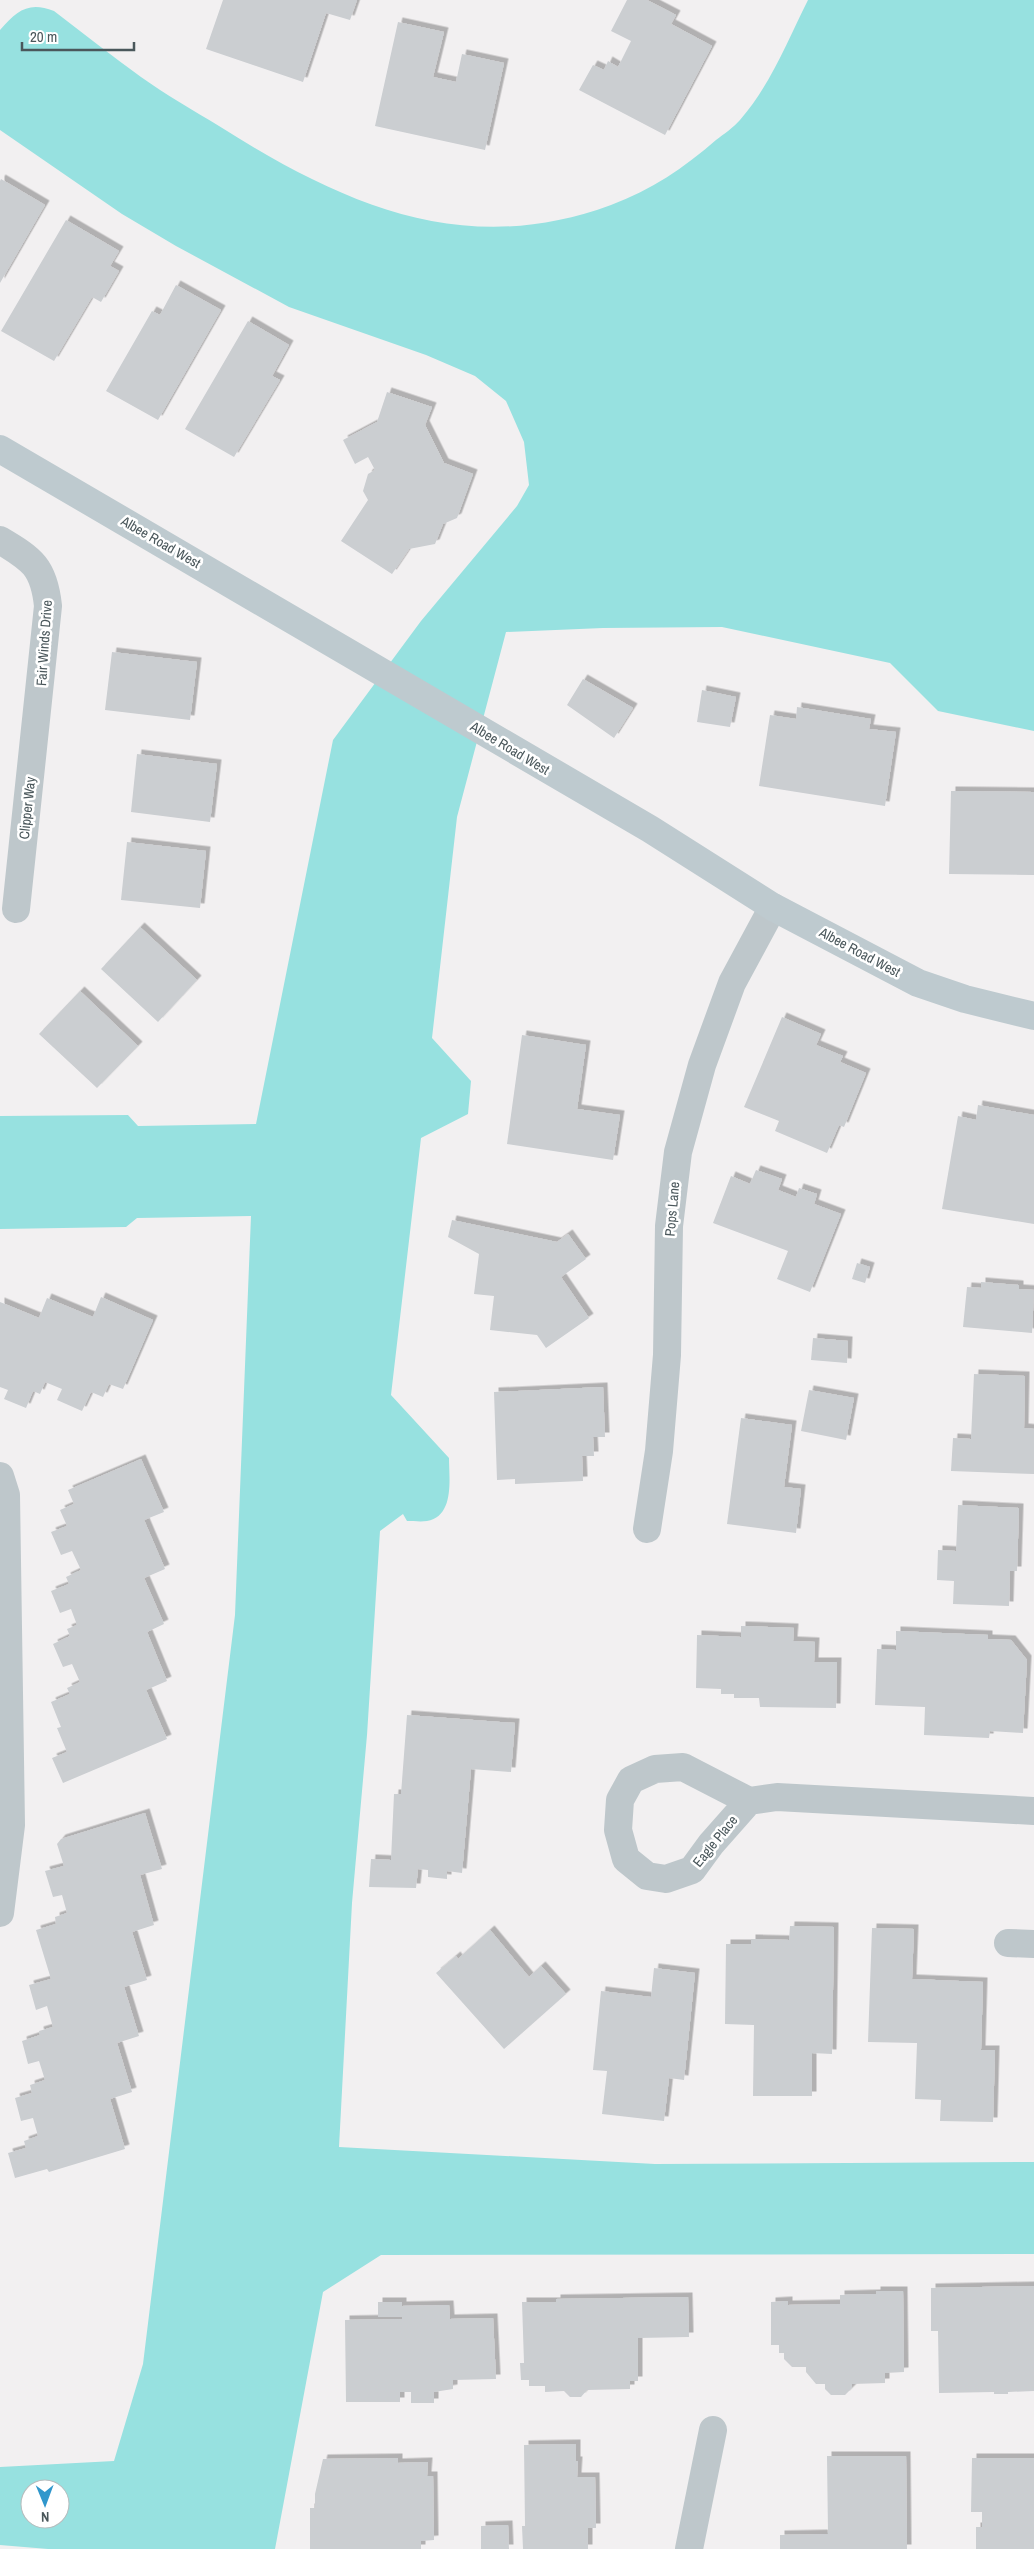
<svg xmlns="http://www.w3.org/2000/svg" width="1034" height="2549" font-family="'Archivo Narrow',sans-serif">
  <defs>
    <filter id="shadow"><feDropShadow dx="4.5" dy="-4.5" stdDeviation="0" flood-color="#0004"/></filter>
  </defs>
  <rect width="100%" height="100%" fill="#f2f0f1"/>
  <path fill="#97e1e0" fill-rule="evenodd" d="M808,0h226v731l-96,-20 -48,-48 -168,-36 -119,1 -97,4 -49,185 -25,221 39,43 -3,33 -47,24 -30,257 58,63c0,20 6,58 -22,63 -6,1 -14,0 -20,0l-4,-7 -23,17 -13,204 -15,168 -13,244 316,17 379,-2v92l-653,1 -58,37 -48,257h-227l-48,-4v-78l114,-6 29,-97 92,-749 16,-399 -114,2 -11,9 -126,2v-113l128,-1 10,11 118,-2 77,-384 88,-119 96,-115 12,-21 -5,-43 -18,-41 -31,-25 -49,-21 -137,-48 -113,-61 -54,-32 -122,-84v-100c17,-19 28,-29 54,-19 29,22 58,45 87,66 25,18 52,33 78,49 125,79 246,133 392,79 40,-15 73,-37 105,-65 8,-6 18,-13 24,-20 30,-34 48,-80 68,-120zM30,2489h30v30h-30z"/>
  <path fill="#cbced1" filter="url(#shadow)" d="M223,0h134l-7,20 -24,-7 -23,69 -97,-33z
    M627,0h20l29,15 -5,9 41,22 -47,89 -86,-45 14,-25 11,5 4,-9 10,6 13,-26 -20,-10z
    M398,22l46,10 -11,45 23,5 6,-28 42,9 -19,87 -110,-24z
    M1,179l44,26 -45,78v-102z
    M66,220l53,31 -9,15 9,5 -18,31 -9,-5 -38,64 -53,-30z
    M176,285l45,25 -63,110 -52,-29 46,-80 8,4z
    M248,321l41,24 -17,31 8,4 -46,77 -49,-28z
    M387,392l45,15 -7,18 19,38 29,11 -16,44 -14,6 -8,20 -26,5 -17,25 -51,-33 27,-41 -5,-9 5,-17 7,-4 -7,-13 -13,7 -12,-24 34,-18z
    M112,652l85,10 -7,58 -85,-10z
    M583,679l50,29 -19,30 -47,-33z
    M702,690l34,7 -6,30 -33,-5z
    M797,707l74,12 -2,10 27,3 -11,74 -126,-20 11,-71 26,4z
    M137,754l80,10 -7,58 -79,-10z
    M951,791l83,1v83l-85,-1z
    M127,842l79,9 -6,57 -79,-8z
    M140,927l57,53 -39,42 -57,-53z
    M80,991l58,55 -41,42 -58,-54z
    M782,1017l39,17 -5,11 27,11 -3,6 26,11 -22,54 -5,-2 -12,28 -52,-22 4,-10 -35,-14z
    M522,1035l64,10 -9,64 43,6 -7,45 -106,-16z
    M978,1105l56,10v109l-92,-15 16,-93 18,4z
    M756,1170l26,9 -4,11 18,7 3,-9 18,6 -3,10 27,10 -31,78 -33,-13 11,-28 -75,-28 18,-47 19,8z
    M452,1220l105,22 11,-8 18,25 -25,18 28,41 -43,30 -9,-13 -47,-5 4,-34 -20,-2 5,-40 -31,-17z
    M857,1263l13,4 -5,16 -13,-4z
    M981,1282l38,3v4l15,1 -2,43 -69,-6 4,-40 14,1z
    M101,1297l52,23 -30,69 -14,-5 -6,13 -12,-5 -9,19 -25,-11 5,-11 -17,-7 -5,12 -7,-3 -7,17 -22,-9 4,-9 -8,-3v-85l39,16 8,-20 46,19z
    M813,1338l35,3 -1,22 -36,-3z
    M974,1374l51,2 -1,52 10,1v45l-83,-3 2,-33 18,1z
    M603,1387l2,50h-12l1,19h-12l1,25 -68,3v-5l-18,1 -3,-88z
    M809,1390l45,8 -8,42 -45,-9z
    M741,1418l51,7 -8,62 17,2 -5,44 -69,-9z
    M141,1459l23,53 -20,8 21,49 -21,9 20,46 -17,8 20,49 -21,9 21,49 -104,44 -11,-25 15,-6 -10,-24 4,-1 -10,-25 19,-8 -3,-6 13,-6 -8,-18 -9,3 -10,-23 17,-8 -3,-7 10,-4 -6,-16 -11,4 -9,-22 18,-7 -3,-7 15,-7 -9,-19 -11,4 -10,-23 16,-6 -7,-16 14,-6 -6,-14z
    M958,1505l61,3 -2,63h-7l-1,35 -56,-2 1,-23 -17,-1 1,-30 18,1z
    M741,1626l53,2 -1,13 22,1 -1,20h23l-1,46 -76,-1 -1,-9h-25v-4h-13v-5l-25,-1 1,-53 44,2z
    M896,1631l92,4v4l23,1 16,20 -4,73 -33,-2 -1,7 -65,-3 1,-28 -50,-2 2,-56 19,1z
    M407,1715l108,8 -4,49 -40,-3 -9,104 -15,-2v8l-19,-2v-7l-10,-1 -2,19 -47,-1 2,-28 20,1 3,-66h7z
    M145,1813l17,56 -22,6 14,50 -22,7 15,48 -23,7 15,49 -22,7 15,49 -22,7 15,50 -76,23 -2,-3 -32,9 -7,-25 18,-5 -2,-7 14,-5 -5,-18 -12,3 -6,-23 17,-5 -2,-8 15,-5 -6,-19 -11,3 -6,-23 18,-6 -1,-4 14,-4 -6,-21 -11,4 -7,-25 22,-6 -15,-49 20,-6 -1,-7 12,-4 -5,-18 -9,2 -8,-26 19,-5 -7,-22 4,-5z
    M790,1926l44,1 -2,127 -20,-1v43h-59l1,-71 -29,-1 1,-80h25v-5l38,1z
    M872,1928l42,1 -2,50 71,3 -2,68h14l-2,72 -53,-1 1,-21 -26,-1 2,-56 -49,-1z
    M490,1930l39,47 12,-11 25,28 -62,55 -68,-76 20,-17 2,3z
    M654,1968l41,5 -11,107 -15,-2 -5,43 -62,-7 5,-43 -14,-1 8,-79 50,6z
    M1034,2286v105l-26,1v2h-14v-2l-55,1 -1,-62h-7v-43z
    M876,2291h27l1,81 -19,1v10l-33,1v4l-7,7h-14l-6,-6v-5h-9l-10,-12v-5h-14l-8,-8v-6h-5v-8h-8v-43l17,-1v4l52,-1v-9l36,-1z
    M688,2297l1,40 -51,1v43h-8v8l-43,1 -6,7h-11l-6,-6 -19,1v-6h-16v-6h-8l-1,-17h4l-2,-61h34v-3z
    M378,2302h24v4l47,-1 1,14 43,-1 3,61 -43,1v9l-19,3v11h-23v-11h-11v10h-54l-1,-82 57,-1v-2h-24z
    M576,2444v17h2l-1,16h18l1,51h-8v21h-65l-1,-23h3l-1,-81z
    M827,2456h79l1,93h-127v-14l48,-1z
    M398,2458v5l30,-1 -1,14h6l1,64 -13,1v8h-111v-41h5v-14l8,-35z
    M972,2458h62v91h-58v-22h6v-15h-11z
    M508,2525l1,24h-28v-23z"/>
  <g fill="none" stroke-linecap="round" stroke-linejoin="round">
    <path stroke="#bec7cb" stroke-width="28" d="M0,540c32,19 44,27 48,66l-32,303
      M0,1476l6,19 5,330 -11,88
      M647,1529l12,-78 8,-96 2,-129 9,-74 24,-87 30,-82 41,-76
      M749,1801l-38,43 -19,26 -26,9 -19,-3 -21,-17 -8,-29 2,-30 11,-20 24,-11 28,-2 66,34 28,-4 257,14
      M1008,1943l26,1
      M689,2549l24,-119"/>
    <path stroke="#becacf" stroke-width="28" d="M0,449l650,380 123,78 145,76 47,16 69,17"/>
  </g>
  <g text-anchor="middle" stroke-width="5" stroke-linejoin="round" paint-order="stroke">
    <g font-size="14" fill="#4a575b" stroke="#fff">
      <text transform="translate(161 542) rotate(30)" y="5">Albee Road West</text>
      <text transform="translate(44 643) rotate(-86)" y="5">Fair Winds Drive</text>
      <text transform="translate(510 748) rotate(31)" y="5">Albee Road West</text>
      <text transform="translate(27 808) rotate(-84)" y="5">Clipper Way</text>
      <text transform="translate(860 952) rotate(28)" y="5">Albee Road West</text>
      <text transform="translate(672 1209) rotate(-85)" y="5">Pops Lane</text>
      <text transform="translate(715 1841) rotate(-51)" y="5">Eagle Place</text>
    </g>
  </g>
  <g transform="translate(45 2504) rotate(179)"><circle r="24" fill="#ffffff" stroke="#b7bcbd"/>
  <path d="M0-4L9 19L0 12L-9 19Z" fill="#3097cc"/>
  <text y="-8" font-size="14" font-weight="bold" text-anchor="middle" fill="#4a575b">N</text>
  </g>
  <path d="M22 42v8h112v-8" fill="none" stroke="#4a575b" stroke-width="2.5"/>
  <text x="30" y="42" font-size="15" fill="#4a575b" stroke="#ffffff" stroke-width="4" paint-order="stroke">20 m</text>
</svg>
